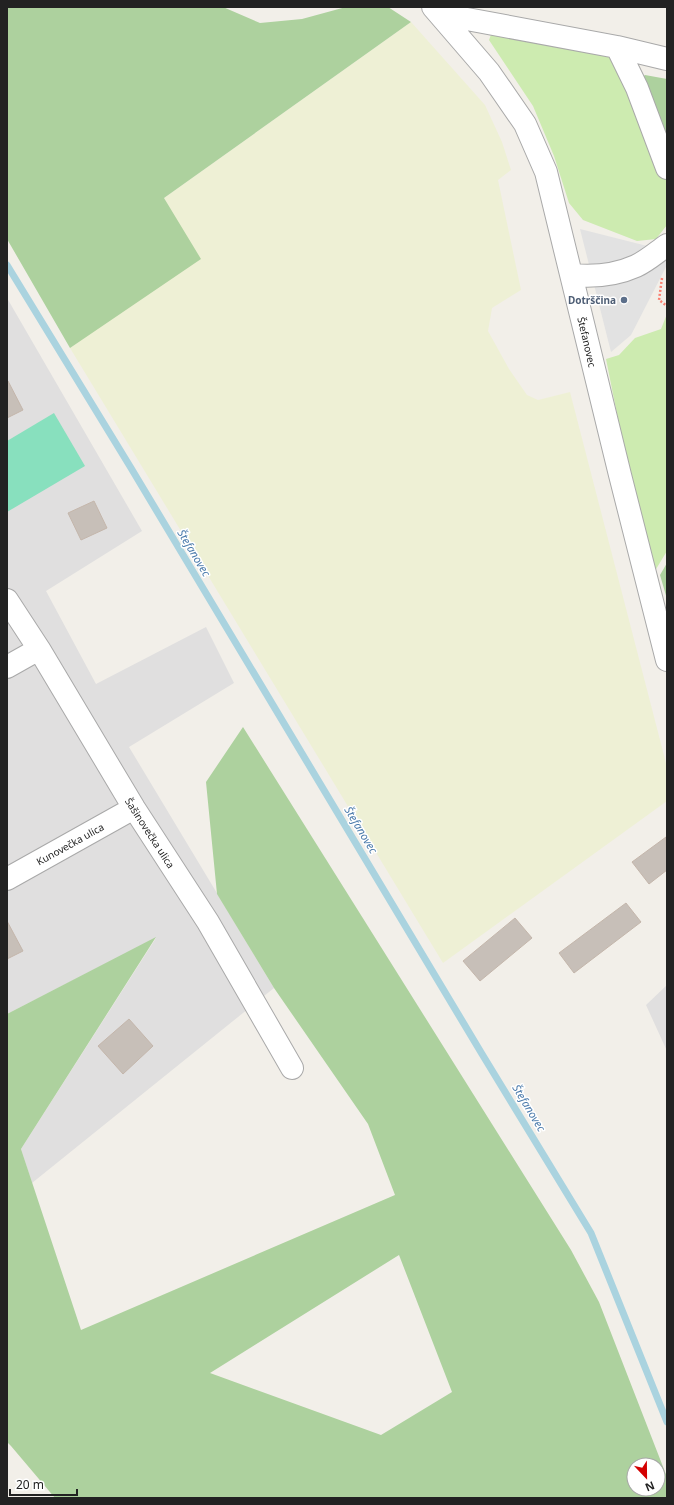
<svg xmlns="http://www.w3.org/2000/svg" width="674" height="1505" font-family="'Noto Sans',sans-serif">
  <rect width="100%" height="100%" fill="#f2efe9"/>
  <path fill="#e0dfdf" d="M7,298l135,233 -96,60 50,93 110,-57 28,56 -105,64 145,241 -242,195 -11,-34 135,-211 -149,76z
    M667,985v66l-21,-46z"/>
  <path fill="#eef0d5" d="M411,22l74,83 17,37 9,28 -13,10 23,110 -29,18 -4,23 21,38 18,26 11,5 32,-8 97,375v34l-224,162 -373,-615 124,-93 -30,-57z"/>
  <path fill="#cdebb0" d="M492,32l112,20 11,6 52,123v44l-11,14 -19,2 -54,-21 -14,-17 -15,-47 -21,-50 -44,-66z
    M667,314v237l-17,28 -44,-220 13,-4 16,-17 26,-9z"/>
  <path fill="#add19e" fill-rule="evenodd" d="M7,7h216l37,16 42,-4 44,-12h42l23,15 -247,176 37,61 -131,89 -63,-109z
    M645,75l22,4v65l-29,-63z
    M667,563v36l-7,-24z
    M243,727l328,523 28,52 68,175v21h-612l-44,-52 -4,-4v-428l149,-77 -135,212 60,181 314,-135 -27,-71 -94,-136 -57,-94 -11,-112zM399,1255l53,137 -71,43 -171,-62zM634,1465h24v24h-24z"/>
  <path fill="#88e0be" d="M54,413l31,53 -78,46v-71z"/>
  <path fill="#e2e2e2" d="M580,229l87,22v14l-36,70 -20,17z"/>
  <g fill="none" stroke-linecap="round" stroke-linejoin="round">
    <path stroke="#aad3df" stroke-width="7" d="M7,265l124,203 351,586 109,179 76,189"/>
  </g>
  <path fill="#c7bfb8" stroke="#c4b6ab" d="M8,381l15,29 -16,8v-36z
    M94,501l13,27 -26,12 -13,-27z
    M666,837l1,33 -18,14 -17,-22z
    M626,903l15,19 -67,51 -15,-20z
    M515,918l17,20 -52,43 -17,-20z
    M7,921l16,30 -16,8z
    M129,1019l24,27 -30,28 -25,-28z"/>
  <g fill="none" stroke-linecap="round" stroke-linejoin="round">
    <defs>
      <path id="minor" d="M433,7l56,65 36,52 21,48 74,303 47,185
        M440,14l177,33 50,12
        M617,47l20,41 30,80
        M572,275c21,2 44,0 64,-9 11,-5 21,-14 31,-21
        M7,600l32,49 95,159 74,114 84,146
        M7,667l32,-18
        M7,879l127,-71"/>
    </defs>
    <use href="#minor" stroke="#a9a9a9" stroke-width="24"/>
    <path stroke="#fa8072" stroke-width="2.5" stroke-dasharray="2 2" stroke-linecap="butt" d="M662,278l-3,22 8,6"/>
    <use href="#minor" stroke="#fff" stroke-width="22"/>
  </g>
  <circle fill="#5c6f8a" stroke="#fff" stroke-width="1.5" cx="624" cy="300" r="4"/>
  <g text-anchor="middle" stroke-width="3" stroke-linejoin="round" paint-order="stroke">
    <g font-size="10" font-weight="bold" fill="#4e5e75" stroke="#fff" text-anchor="end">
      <text x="616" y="304">Dotrščina</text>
    </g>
    <g font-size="10" fill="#222" stroke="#fff">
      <text transform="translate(587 342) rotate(77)" y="4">Štefanovec</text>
      <text transform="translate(150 833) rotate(57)" y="4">Šašinovečka ulica</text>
      <text transform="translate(70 844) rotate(-29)" y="4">Kunovečka ulica</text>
    </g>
    <g font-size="11" font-style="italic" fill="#4a7aab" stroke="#fff">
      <text transform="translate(194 553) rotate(59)" y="4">Štefanovec</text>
      <text transform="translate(361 830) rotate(59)" y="4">Štefanovec</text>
      <text transform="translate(529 1108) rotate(59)" y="4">Štefanovec</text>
    </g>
  </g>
  <rect width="674" height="1505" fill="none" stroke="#222222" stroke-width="16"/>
  <g transform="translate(646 1477) rotate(158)"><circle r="19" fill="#ffffff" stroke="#a7a7a7"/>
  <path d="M0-3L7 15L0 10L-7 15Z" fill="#d40000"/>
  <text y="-6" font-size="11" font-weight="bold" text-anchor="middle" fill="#222222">N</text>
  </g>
  <path d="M10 1489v6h67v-6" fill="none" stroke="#222222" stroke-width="2"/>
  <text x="16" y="1489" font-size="12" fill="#222222" stroke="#ffffff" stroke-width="3" paint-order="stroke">20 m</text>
</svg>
